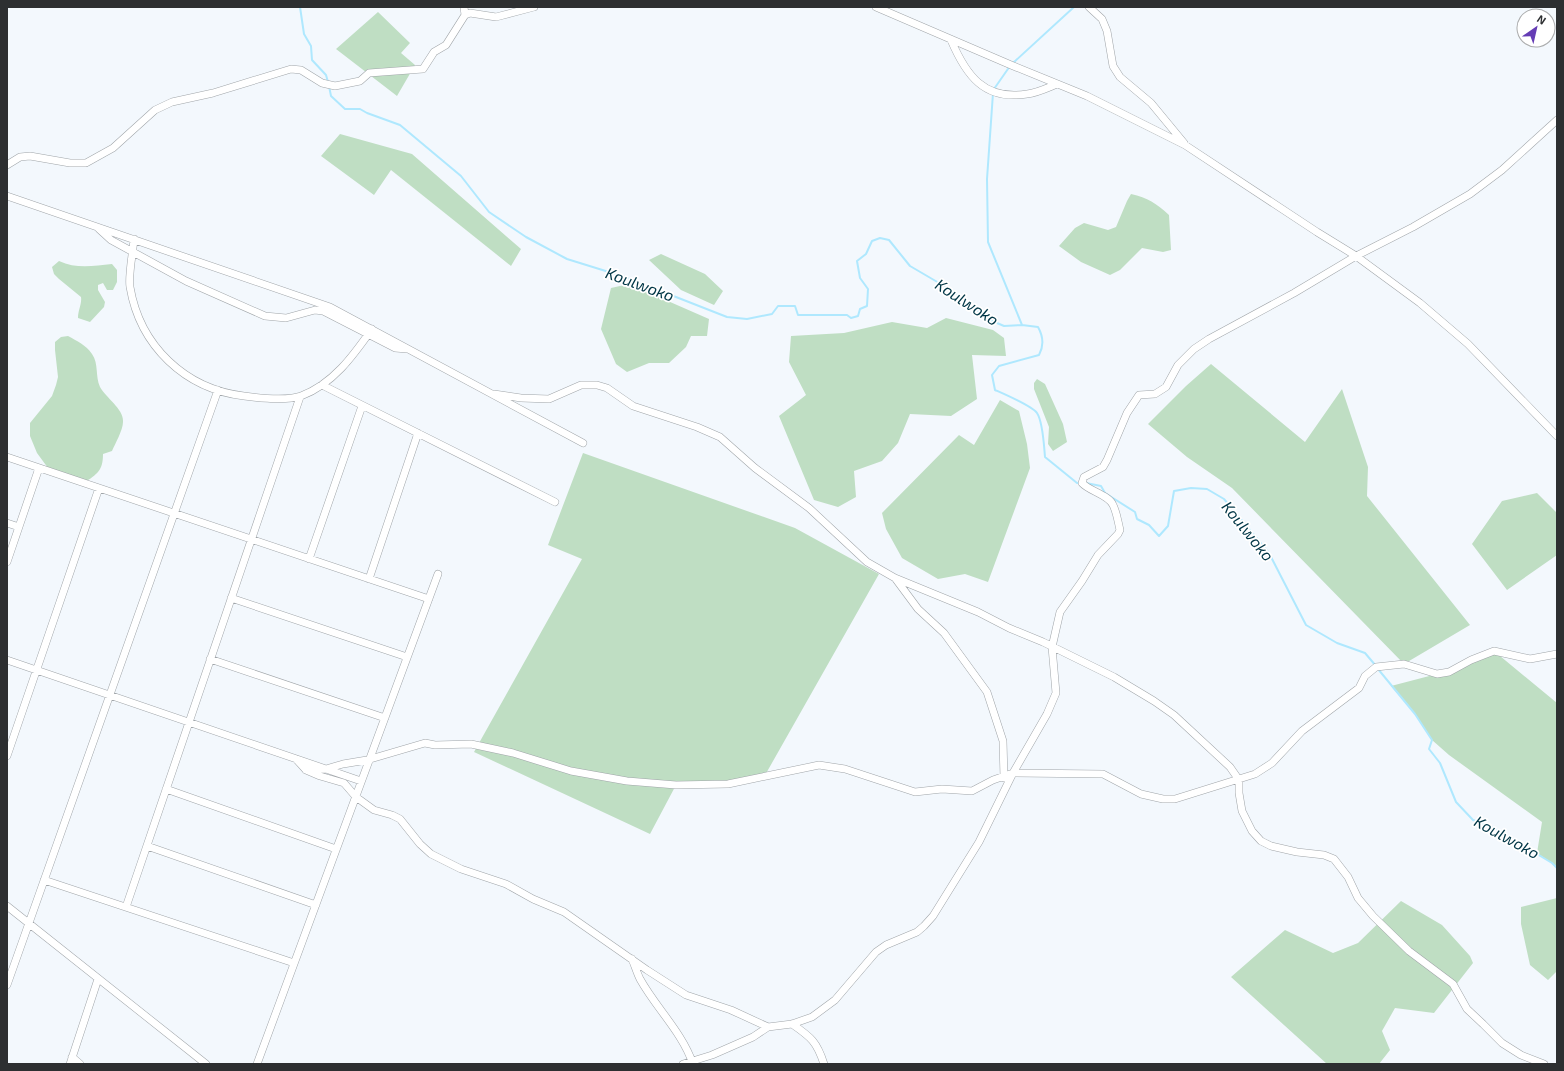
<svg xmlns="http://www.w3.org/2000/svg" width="1564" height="1071" font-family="'Exo 2',sans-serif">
  <rect width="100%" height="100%" fill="#f3f8fd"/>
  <path fill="#bfdec3" d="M378,12l32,31 -9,10 14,12 -18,31 -61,-47z
    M340,134l72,20 109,95 -10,17 -120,-96 -17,25 -53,-39z
    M1131,194c17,4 25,9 38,21l2,35 -8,2 -21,-4 -22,22 -10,5 -29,-13 -22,-16 16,-18 9,-5 24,7 8,-3 11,-26z
    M661,254l44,20 18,17 -9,14 -33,-15 -32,-30z
    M59,261c17,8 34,5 53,3l5,6v12l-4,8h-6l-4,-7 -5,2v5l7,12 -1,5 -14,15 -12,-4c0,-8 4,-14 3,-21l-22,-18 -5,-5 -2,-7z
    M629,284l80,35 -2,17h-16l-5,11 -17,16h-20l-22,9 -11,-8 -15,-35 10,-41z
    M946,318l47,12 11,8 2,18 -34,-1 5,44 -26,17 -41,-2 -12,29 -16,18 -28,10 2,26 -18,10 -24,-7 -35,-84 27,-21 -17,-33 2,-26 53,-3 48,-11 35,6z
    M68,336c9,5 18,9 24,18 7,10 3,22 8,33 6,11 24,22 23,35 0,8 -8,22 -11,29l-9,3c0,17 -6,20 -19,29l-36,-15 -11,-15 -7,-17v-13l22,-27 4,-11 2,-8 -3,-27v-8l6,-5z
    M1211,364l94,78 37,-53 26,78 -1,29 103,129 -66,39 -172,-176 -45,-31 -39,-33 38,-38z
    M1037,379l8,5 18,40 4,18 -14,9 -5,-7 1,-17 -15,-38v-6z
    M1000,400l19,11 8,33 3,24 -42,114 -23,-8 -27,5 -36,-21 -16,-29 -4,-16 77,-78 15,10z
    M583,453l212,75 84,46 -115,203 -36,7 -52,1 -26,49 -176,-82 108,-193 -34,-14z
    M1537,493l20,20v42l-50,35 -35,-46 30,-43z
    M1494,651l63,52v165l-5,-5 -15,-10 5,-31 -93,-67 -17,-15 -17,-26 -24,-28 46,-12z
    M1557,898v73l-9,9 -18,-15 -9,-41v-17z
    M1401,901l41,24 28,31 3,7 -39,50 -39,-5 -13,23 8,19 -11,14h-52l-96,-87 54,-47 48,23 25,-10z"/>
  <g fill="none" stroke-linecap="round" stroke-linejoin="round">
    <path stroke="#afe8fe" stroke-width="2" d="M300,7l4,27 7,12 1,14 14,15 2,7
      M1013,63l61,-56
      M329,86l2,10 14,13h15l7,4 33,12 61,51 28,36 37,25 41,22 58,18 102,40 20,2 25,-5 6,-8h17l3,9h49l4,3 7,-2 2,-7 7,-3 1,-17 -8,-11 -3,-17 9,-7 6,-13 8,-3 9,2 21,26 41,24 39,30 14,6 18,-1 16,2c5,9 6,19 1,28l-40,11 -7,9 3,15c9,4 37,16 42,23 6,9 7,33 8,44l32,26h4
      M994,89l16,-23
      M993,93l-6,86 1,63 34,83
      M1086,483l15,3 4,7 30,19 2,7 12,6 10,11 9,-10 6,-35 17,-3 16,1 17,10 45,54 37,72 31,18 28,10 11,13
      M1378,669l37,45 17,26 -3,9 11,14 16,39 17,18 19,7 60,36 5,5"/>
    <defs>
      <path id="street" d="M464,7l1,8
        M876,7l135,58 76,31 98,49 132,87 39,24 64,47 48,41 89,92
        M1089,7l13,12 5,12 6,35 7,11 31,26 33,40
        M951,40c15,35 33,61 76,54 10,-1 20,-6 30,-10
        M7,165l13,-8 10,-1 40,7h16l27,-15 42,-38 17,-8 41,-9 78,-24 10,1 21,13 13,3 25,-5 9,-8 54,-4 11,-17 12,-7 19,-30 5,-2 26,4 38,-10
        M7,196l323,111 253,136
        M99,229l12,11 75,41 79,35 21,2 29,-8 8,1 72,37 12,1
        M134,239c-1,12 -6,38 -4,48 10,59 55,102 114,109 15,2 42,5 57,0 32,-12 52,-40 71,-67
        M322,385l233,117
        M494,394l27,4 28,1 32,-14h16l10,3 26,18 64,21 23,10 35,31 54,40 58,54 28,16 83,34 31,16 34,14 71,35 40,24 20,14 56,52 9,13v13l3,18 10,20 9,10 10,5 26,6 27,3 10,4 14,18 10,21 15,18 36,35 44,33 14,25 16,15 19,19 19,12 23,9
        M7,457l422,142
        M7,523l12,4
        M309,559l53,-153
        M7,562l32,-94
        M895,578l23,31 26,24 43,59 16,49 1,37
        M369,579l49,-146
        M231,598l176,59
        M210,659l175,59
        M7,660l354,121
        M7,756l92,-268
        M296,759l10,11 14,6 24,7 12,14 18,13 18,5 8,4 20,25 11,10 30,15 45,15 27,15 31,13 83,58 39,25 45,15 37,17
        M306,770l20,-1 17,-5 24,-4 58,-17 10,2 36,-1 42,9 58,18 56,10 49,4 52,-1 91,-19 26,4 70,23 27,-3 30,2 21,-11 20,-7 90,1 38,20 22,5h12l80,-25 17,-11 30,-32 57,-43 6,-12 11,-9 28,-3 33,10 12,-2 22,-12 23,-9 36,8 27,-5
        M166,789l170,60
        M147,846l169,59
        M44,880l250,83
        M7,906l199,158
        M126,907l174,-510
        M632,959c3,7 5,14 8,20 16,29 42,53 53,85
        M7,985l211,-595
        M792,1024c19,13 25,18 32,40
        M72,1057l8,7
        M70,1064l28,-85
        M257,1064l181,-490
        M683,1064l29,-9 41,-18 15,-10 24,-3 20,-7 23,-17 41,-48 10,-7 31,-13 7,-6 9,-10 46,-74 34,-69 34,-59 9,-21 -4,-46 8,-35 22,-31 16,-26 20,-21 2,-4c-2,-8 -3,-17 -7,-25 -4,-10 -24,-14 -31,-22l2,-6 19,-10 4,-7 20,-47 12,-18 16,-1 11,-7 12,-22 16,-16 15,-10 85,-46 62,-37 57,-29 57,-33 32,-24 55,-50"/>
    </defs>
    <use href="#street" stroke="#a0a5a9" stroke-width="8"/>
    <use href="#street" stroke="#fff" stroke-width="7"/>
  </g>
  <g text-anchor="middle" stroke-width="3.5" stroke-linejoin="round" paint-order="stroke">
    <g font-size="16" font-style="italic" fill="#013646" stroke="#fff">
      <text transform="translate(640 284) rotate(20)" y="6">Koulwoko</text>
      <text transform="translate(967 302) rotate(33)" y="6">Koulwoko</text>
      <text transform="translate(1248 531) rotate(51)" y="6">Koulwoko</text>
      <text transform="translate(1507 837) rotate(29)" y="6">Koulwoko</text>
    </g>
  </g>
  <rect width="1564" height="1071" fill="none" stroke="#2d2f31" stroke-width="16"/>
  <g transform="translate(1536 28) rotate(34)"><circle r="19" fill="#ffffff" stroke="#abacad"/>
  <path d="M0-3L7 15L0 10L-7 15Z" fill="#653db5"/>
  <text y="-6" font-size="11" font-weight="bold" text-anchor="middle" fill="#2d2f31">N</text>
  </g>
</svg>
